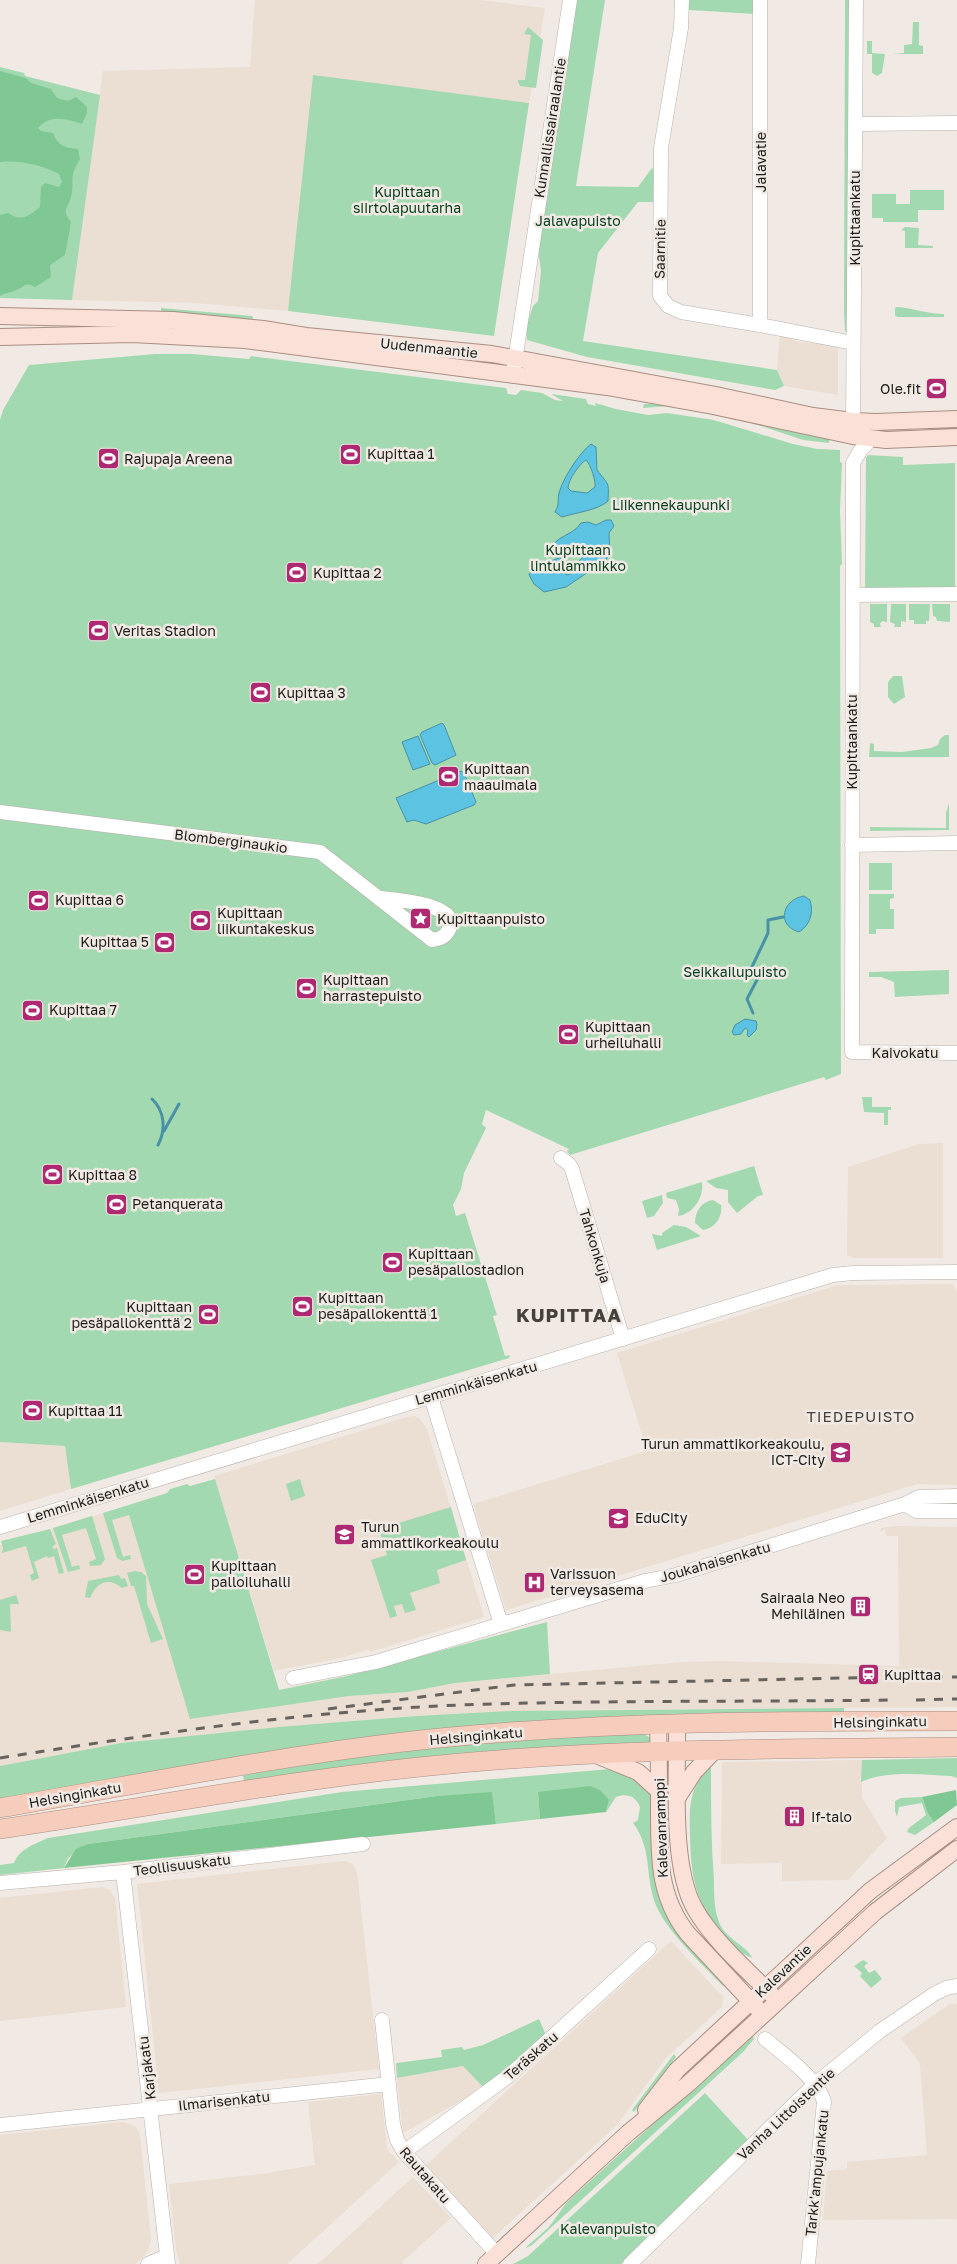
<svg xmlns="http://www.w3.org/2000/svg" width="957" height="2264" font-family="'Golos Text',sans-serif">
  <rect width="100%" height="100%" fill="#f1eae4"/>
  <path fill="#ebded2" d="M255,0h225l65,8 -16,95 -216,-27 -25,235 -93,-8 -123,-3 31,-229 147,-4z
    M780,334l18,8 37,3 3,3v47l-54,-9 -7,-16z
    M943,1143v115h-89l-7,-3 1,-88 71,-23z
    M953,1284l4,8v193l-40,-1 -411,126 -33,-106 174,-53 -30,-98 221,-68z
    M415,1416l6,4 6,9 57,188 -114,35 -1,-3 -24,8 -71,14 -60,-195 193,-59z
    M0,1442l65,4 6,43 -71,22z
    M126,1506l65,213 158,-23 59,-4 47,-9 227,-21 38,-1 179,5 -1,-130h-12l-1,-7 -5,3 1,-4 14,-2 62,1v180l-394,3 -147,6 -138,11 -157,16 -121,23v-221z
    M862,1760v38l25,40 -39,42 -66,1v-18l-61,1 1,-102z
    M344,1861l9,3 4,8 22,197 -220,24 -22,-209z
    M102,1887l8,3 5,8 11,109 -126,14v-123z
    M671,1941l52,56 -1,10 -56,51 -50,68 -123,112 -67,-73z
    M950,2004h7v215l-134,1 4,-49 20,-2v-7l80,-7 -7,-91 -19,-26z
    M463,2066l21,22 -81,45 -6,-55z
    M381,2094l6,55 12,13 -112,102h-107l-4,-15 -7,-65 92,-10 54,-9 -7,-63z
    M124,2122l12,5 4,8 11,105 -4,13 -12,11h-135v-129z
    M413,2177l38,41 -49,44 1,2h-85z"/>
  <path fill="#a3d9b0" d="M577,0h28l-29,186 62,1 14,-19 4,4v23l-3,7h-15l-40,51 -15,88 194,29 7,16 -9,4 -188,-33 -60,-17 -1,-12 7,-22 5,-5 3,-30 -3,-22z
    M689,0h65l1,14 -66,-4z
    M845,0h4l-2,332 -2,-1 -1,-19z
    M913,22h6v23l4,1v8h-31l12,-1v-8l8,-1z
    M528,27l15,13 -7,48 -16,-2 -2,-4v-2h7l6,-45 -7,-1z
    M867,41h5v12l13,1 -3,19 -5,3 -5,-3v-19h-5z
    M0,67l24,6 1,3 75,19 -28,205 -72,-2z
    M313,75l216,28 -35,233 -206,-25z
    M910,190h34v20h-26v12h-35v-4h-11v-24h24v10h14z
    M905,227l14,1 -1,17 15,1v2h-28v-17l-4,-1z
    M897,307c17,1 30,7 47,7v3h-46l-3,-1v-8z
    M161,308l91,8 1,1 -1,4 -87,-8 -4,-2z
    M155,354h37l57,5 2,-3 255,32 2,6 8,1 5,-5 21,3 13,7 8,1 -12,-7 35,5 2,5 8,2 -1,-3 21,6 32,6 19,-2 47,7 79,24 24,5 23,1v12l2,1 -2,48 2,53 -2,2 1,508 -15,6 -2,-3 -254,78 -3,-4 2,-2 -83,-39 -4,14 4,4 -22,45 -3,16 -8,16 3,11 9,-3 32,102 -4,1 12,40 5,-1 -1,3 -438,131 -6,-43 -65,-4v-1022l3,-10 26,-45z
    M644,404h25l161,33 -1,6 -26,-3 -63,-21 -71,-13 -26,2z
    M868,455l35,2v8l52,-2v124l-90,2 1,-131z
    M870,604h17v18l-5,-1 -2,3 1,3h-7v-3l-4,-2z
    M891,604h15v18l-5,-1v6h-7l1,-3 -5,-2z
    M909,604h21l-1,17h-3v3h-12v-4h-5z
    M932,604h18v18l-13,-1 -1,-4 -3,-1z
    M893,676h9l3,21 -11,7 -6,-7v-15z
    M945,735h4v22h-80l1,-14 4,1v7l28,1 29,-4 7,-3 2,-6z
    M949,803v27l-79,1v-4l76,1v-15z
    M869,863h23v27h-23z
    M869,894h25v4l-4,1v10h4v20h-18v5h-7z
    M949,970v24l-54,3 -1,-15 -13,-5h-12v-5z
    M862,1097h10v10h19v3h-3v15h-4v-12l-20,-1z
    M754,1166l9,29 -5,1 -21,17 -9,-11v-12l-12,-2 -10,-7z
    M702,1182c2,15 -8,32 -24,34l1,-7 -3,-9 -9,-2 -1,-5z
    M662,1195l1,8 -9,13 -7,2 -5,-17z
    M713,1200l8,5c2,12 -6,23 -18,25l-8,-7c0,-12 6,-21 18,-23z
    M674,1225l12,2 15,9 -44,14 -5,-16 10,2v-3z
    M215,1479l64,211 68,-14 200,-54 3,52 -95,9 -47,9 -59,4 -159,23 -61,-204 -17,5 11,37 7,-2 1,4 -9,2 -5,-3 -14,-45 64,-20 3,-4 17,-5 3,2z
    M300,1479l5,17 -14,5 -5,-17z
    M451,1507l15,53 -29,10 3,13 -30,10 6,17 -11,3 -3,-9 -8,2 3,10 -7,2 -19,-58 16,-5 -8,-26z
    M92,1516l13,43 -4,6 -11,1 -1,-4 7,-3 -10,-31 -24,7 10,32 7,-2 1,4 -12,3 -15,-44z
    M50,1529l6,15 -3,2v3l4,-1 7,25 -5,1 -5,-18 -6,2 -1,-2 -13,6 5,16 -7,3 -2,-6 4,-2 -8,-27 -24,7 1,-5 -2,-7z
    M135,1571l6,1 5,4 1,28 16,35 -12,4 -17,-57h-3l-4,-13z
    M119,1575l2,4 4,-1 3,8 -6,2c-14,-11 -25,-6 -32,10l-5,-1 3,-16z
    M16,1595l3,9h-9l1,28 -11,-2v-30z
    M844,1708v8l-290,7 -554,77v-34l121,-23 157,-16 138,-11 96,-5z
    M642,1733l12,7 2,3 -412,38 -1,-6c87,-14 174,-28 262,-35 46,-3 91,-4 137,-7z
    M957,1758v20l-6,-2c-28,-1 -63,-6 -90,6l1,-22z
    M711,1767c0,38 0,75 3,113 0,14 0,29 5,42 5,16 30,25 33,36 -13,-5 -21,-14 -29,-24 -29,-33 -32,-58 -33,-100 -1,-26 -1,-49 21,-67z
    M611,1769l19,4 22,22 2,79 72,112h-3c-20,-21 -61,-59 -69,-86 -9,-29 -2,-51 -21,-77l5,-3 2,-13c-4,-11 -14,-14 -24,-10l-10,15 3,-12 -71,-8 2,27 -44,5 -4,-31 -55,3 -349,48 -20,14 -4,10 -64,7v-10l14,-2c5,-14 21,-19 34,-25l294,-46z
    M922,1797l6,17 6,8 -19,13 -8,-3 2,-4 17,-13 -4,-12 -23,4 -2,10 -2,-6v-10l6,-3z
    M863,1960l5,3 -4,3 5,7 6,-3 7,9 -11,9 -11,-12 2,-3 -8,-7z
    M539,2019l7,16 -62,53 -21,-22 -66,12 -1,-14 1,-1 45,-6 -1,-7 21,-3 2,3 19,-5z
    M752,2034l2,5 -11,13 -212,194 -6,2 24,-21 18,-25z
    M674,2054l2,3 -42,55 -2,-2z
    M705,2093l45,49 -7,4 -122,118h-108l15,-8z"/>
  <path fill="#7fc893" d="M0,71l26,7 5,5 20,6 6,9 11,3 8,-4 11,10v6l-5,11c-16,-5 -31,-10 -44,4l3,3 12,2c5,13 12,15 25,16l2,10c-12,20 -5,20 -9,38 -3,12 -10,12 0,25l-6,33 -15,10 1,12 -16,10c-10,-6 -10,0 -19,3 -5,3 -11,2 -16,6v-81l8,-2c13,9 21,3 32,-6l1,-20 4,-4 14,4 3,-5 -3,-8c-18,-9 -39,-14 -59,-12z
    M590,1786l10,4 9,10 -3,12 -66,7 -2,-27z
    M956,1790l1,15 -23,17 -6,-8 -6,-17z
    M492,1792l4,32 -432,44 12,-19 12,-5 349,-48z"/>
  <path fill="#5cc3e3" stroke="#4991a6" fill-rule="evenodd" d="M591,444l5,3 1,23c12,16 12,11 11,31 -9,9 -34,12 -46,16l-7,-5c6,-11 1,-12 5,-22 4,-13 20,-38 31,-46zM586,460c5,5 10,22 9,27l-8,6 -16,-2 -3,-3c0,-8 12,-25 18,-28z
    M606,520h5l3,6 -5,7 1,19 -4,8 -40,27 -22,5 -10,-8 -5,-9 3,-6 29,-12 1,14 5,4 5,-2 7,-12 9,-8v-4l-4,-5 -7,1 -9,9 -14,3 -4,-6c5,-16 23,-15 31,-28l7,-1 8,3z
    M442,723l2,2 12,30 -21,10 -3,-2 -12,-28 2,-3z
    M418,736l12,28 -17,6 -11,-28z
    M461,771l3,2 12,29 -2,3 -48,19 -12,-4 -7,2 -11,-24z
    M804,896l6,4c4,13 0,25 -11,32 -24,-7 -16,-33 5,-36z
    M745,1019l11,2 1,3 -1,6 -7,7 -2,-2 1,-5 -3,-2 -4,6 -7,1 -2,-3 3,-7z"/>
  <g fill="none" stroke-linecap="round" stroke-linejoin="round">
    <path stroke="#4991a6" stroke-width="3" d="M753,1013l-6,-14 11,-21 -8,-7 18,-38v-13l15,-3
      M152,1099c13,12 14,31 6,46
      M164,1131l15,-27"/>
    <defs>
      <path id="minor" d="M682,0l-1,28 -20,120 -1,148 8,10 13,6 79,13 93,18
        M856,124l101,-1
        M760,325v-325
        M513,374l57,-374
        M853,430l3,-430
        M872,438l-12,13 -7,12 -1,589 105,1
        M853,595l104,-1
        M0,812l320,40 112,88c7,-1 12,-2 16,-9 17,-27 -53,-31 -67,-33
        M852,845l105,-2
        M561,1158l8,6 3,5 51,170
        M431,1397l70,227
        M905,1504l11,7h41
        M0,1527l833,-252 20,-2 104,-1
        M293,1678l83,-16 269,-81 31,-6 229,-71 14,-7 38,-1
        M123,1872l45,392
        M0,1883l123,-11 240,-28
        M382,2020l11,104 4,16 7,12 93,102
        M765,2039c17,14 54,41 59,63l-16,162
        M0,2125l389,-41
        M404,2152l106,-77 139,-126
        M148,2264l19,-8
        M630,2264l184,-179 66,-54 54,-37 12,-6 11,-2"/>
      <path id="major" d="M0,316l173,4 90,9 43,7 186,18 224,41 97,21 40,5 23,1 81,-3
        M0,337l132,-3 113,6 362,47 106,19 140,30 33,4 71,-3
        M677,1724c1,51 -7,142 18,185 16,29 52,61 76,85
        M658,1725c1,28 1,56 1,85 0,45 -1,87 29,124l69,74
        M596,1755l42,17 21,19
        M678,1797l16,-25 20,-21
        M646,2110l31,-40 193,-179 87,-64
        M486,2264l142,-131 60,-49 187,-172 82,-63"/>
      <path id="highway" d="M0,1808c146,-25 292,-55 440,-70 171,-17 345,-17 517,-17
        M0,1829c150,-22 299,-51 450,-65 168,-16 338,-15 507,-17"/>
    </defs>
    <use href="#minor" stroke="#b7b1ab" stroke-width="15"/>
    <use href="#major" stroke="#aa8e83" stroke-width="18"/>
    <use href="#highway" stroke="#aa8e83" stroke-width="20"/>
    <use href="#minor" stroke="#fff" stroke-width="14"/>
    <use href="#major" stroke="#fae0d7" stroke-width="16"/>
    <use href="#highway" stroke="#f6ccbc" stroke-width="19"/>
    <path stroke="#67635f" stroke-width="3" stroke-dasharray="9 9" stroke-linecap="butt" d="M916,1677h41
      M916,1700l41,-1
      M328,1709l186,-24 377,-8
      M0,1758c152,-24 306,-47 460,-53 144,-5 288,-3 432,-5"/>
  </g>
  <defs>
    <symbol id="stadium-square" viewBox="-11 -11 22 22"><rect x="-9" y="-9" width="18" height="18" rx="4" fill="#ae2971" stroke="#f1eae4"/><path d="M0-5a6.5 5 0 1 0 0 10a6.5 5 0 1 0 0-10ZM-3.5-1.8h7v3.6h-7Z" fill="#fff"/></symbol>
    <symbol id="sight-square" viewBox="-11 -11 22 22"><rect x="-9" y="-9" width="18" height="18" rx="4" fill="#ae2971" stroke="#f1eae4"/><path d="M0-6L1.8-2.2L6-1.7L2.9 1.2L3.7 5.4L0 3.3L-3.7 5.4L-2.9 1.2L-6-1.7L-1.8-2.2Z" fill="#fff"/></symbol>
    <symbol id="university-square" viewBox="-11 -11 22 22"><rect x="-9" y="-9" width="18" height="18" rx="4" fill="#ae2971" stroke="#f1eae4"/><path d="M0-5L7-2L0 1L-7-2ZM-4 1L0 2.5L4 1V4Q0 6-4 4Z" fill="#fff"/></symbol>
    <symbol id="hospital-square" viewBox="-11 -11 22 22"><rect x="-9" y="-9" width="18" height="18" rx="4" fill="#ae2971" stroke="#f1eae4"/><path d="M-5-5h3v3.5h4V-5h3V5h-3V1.5h-4V5h-3Z" fill="#fff"/></symbol>
    <symbol id="building-square" viewBox="-11 -11 22 22"><rect x="-9" y="-9" width="18" height="18" rx="4" fill="#ae2971" stroke="#f1eae4"/><path d="M-4-6H4V6H1V3H-1V6H-4ZM-2.5-4.3h1.7v1.8h-1.7ZM.8-4.3h1.7v1.8H.8ZM-2.5-1h1.7V.8h-1.7ZM.8-1h1.7V.8H.8Z" fill="#fff"/></symbol>
    <symbol id="station-square" viewBox="-11 -11 22 22"><rect x="-9" y="-9" width="18" height="18" rx="4" fill="#ae2971" stroke="#f1eae4"/><path d="M-3-6H3Q5-6 5-4V2Q5 4 3 4L4.5 6H3L1.5 4h-3L-3 6H-4.5L-3 4Q-5 4-5 2V-4Q-5-6-3-6ZM-3.5-4v3h7v-3ZM-3.5 1v1.5H-2V1ZM2 1v1.5H3.5V1Z" fill="#fff"/></symbol>
  </defs>
  <g fill-rule="evenodd">
    <use href="#stadium-square" x="924" y="376" width="25" height="25"/>
    <use href="#stadium-square" x="338" y="442" width="25" height="25"/>
    <use href="#stadium-square" x="96" y="446" width="25" height="25"/>
    <use href="#stadium-square" x="284" y="560" width="25" height="25"/>
    <use href="#stadium-square" x="86" y="618" width="25" height="25"/>
    <use href="#stadium-square" x="248" y="680" width="25" height="25"/>
    <use href="#stadium-square" x="436" y="764" width="25" height="25"/>
    <use href="#stadium-square" x="26" y="888" width="25" height="25"/>
    <use href="#sight-square" x="408" y="906" width="25" height="25"/>
    <use href="#stadium-square" x="188" y="908" width="25" height="25"/>
    <use href="#stadium-square" x="152" y="930" width="25" height="25"/>
    <use href="#stadium-square" x="294" y="976" width="25" height="25"/>
    <use href="#stadium-square" x="20" y="998" width="25" height="25"/>
    <use href="#stadium-square" x="556" y="1022" width="25" height="25"/>
    <use href="#stadium-square" x="40" y="1162" width="25" height="25"/>
    <use href="#stadium-square" x="104" y="1192" width="25" height="25"/>
    <use href="#stadium-square" x="380" y="1250" width="25" height="25"/>
    <use href="#stadium-square" x="290" y="1294" width="25" height="25"/>
    <use href="#stadium-square" x="196" y="1302" width="25" height="25"/>
    <use href="#stadium-square" x="20" y="1398" width="25" height="25"/>
    <use href="#university-square" x="828" y="1440" width="25" height="25"/>
    <use href="#university-square" x="606" y="1506" width="25" height="25"/>
    <use href="#university-square" x="332" y="1522" width="25" height="25"/>
    <use href="#stadium-square" x="182" y="1562" width="25" height="25"/>
    <use href="#hospital-square" x="522" y="1570" width="25" height="25"/>
    <use href="#building-square" x="848" y="1594" width="25" height="25"/>
    <use href="#station-square" x="856" y="1662" width="25" height="25"/>
    <use href="#building-square" x="782" y="1804" width="25" height="25"/>
  </g>
  <g text-anchor="middle" stroke-width="5" stroke-linejoin="round" paint-order="stroke">
    <g font-size="14" fill="#1e1c19" stroke="#f1eae4">
      <text transform="translate(550 128) rotate(-81)" y="5">Kunnallissairaalantie</text>
      <text transform="translate(761 162) rotate(-90)" y="5">Jalavatie</text>
      <text transform="translate(855 218) rotate(-90)" y="5">Kupittaankatu</text>
      <text transform="translate(660 249) rotate(-89)" y="5">Saarnitie</text>
      <text transform="translate(429 348) rotate(6)" y="5">Uudenmaantie</text>
      <text transform="translate(852 742) rotate(-90)" y="5">Kupittaankatu</text>
      <text transform="translate(231 841) rotate(7)" y="5">Blomberginaukio</text>
      <text x="905" y="1058">Kaivokatu</text>
      <text transform="translate(595 1246) rotate(73)" y="5">Tahkonkuja</text>
      <text transform="translate(476 1383) rotate(-16)" y="5">Lemminkäisenkatu</text>
      <text transform="translate(88 1500) rotate(-17)" y="5">Lemminkäisenkatu</text>
      <text transform="translate(715 1562) rotate(-16)" y="5">Joukahaisenkatu</text>
      <text transform="translate(880 1722) rotate(-1)" y="5">Helsinginkatu</text>
      <text transform="translate(476 1736) rotate(-5)" y="5">Helsinginkatu</text>
      <text transform="translate(75 1795) rotate(-10)" y="5">Helsinginkatu</text>
      <text transform="translate(661 1828) rotate(-92)" y="5">Kalevanramppi</text>
      <text transform="translate(182 1865) rotate(-7)" y="5">Teollisuuskatu</text>
      <text transform="translate(783 1971) rotate(-43)" y="5">Kalevantie</text>
      <text transform="translate(531 2056) rotate(-41)" y="5">Teräskatu</text>
      <text transform="translate(147 2068) rotate(-97)" y="5">Karjakatu</text>
      <text transform="translate(224 2101) rotate(-6)" y="5">Ilmarisenkatu</text>
      <text transform="translate(786 2114) rotate(-43)" y="5">Vanha Littoistentie</text>
      <text transform="translate(817 2173) rotate(-84)" y="5">Tarkk'ampujankatu</text>
      <text transform="translate(425 2175) rotate(49)" y="5">Rautakatu</text>
    </g>
    <g font-size="14" fill="#06401e" stroke="#f1eae4">
      <text x="407" y="197">Kupittaan<tspan x="407" dy="16">siirtolapuutarha</tspan></text>
      <text x="578" y="226">Jalavapuisto</text>
      <text x="671" y="510">Liikennekaupunki</text>
      <text x="578" y="555">Kupittaan<tspan x="578" dy="16">lintulammikko</tspan></text>
      <text x="735" y="977">Seikkailupuisto</text>
      <text x="608" y="2234">Kalevanpuisto</text>
    </g>
    <g font-size="14" fill="#1e1c19" stroke="#f1eae4" text-anchor="start">
      <text x="921" y="394" text-anchor="end">Ole.fit</text>
      <text x="367" y="459">Kupittaa 1</text>
      <text x="124" y="464">Rajupaja Areena</text>
      <text x="313" y="578">Kupittaa 2</text>
      <text x="114" y="636">Veritas Stadion</text>
      <text x="277" y="698">Kupittaa 3</text>
      <text x="464" y="774">Kupittaan<tspan x="464" dy="16">maauimala</tspan></text>
      <text x="55" y="905">Kupittaa 6</text>
      <text x="217" y="918">Kupittaan<tspan x="217" dy="16">liikuntakeskus</tspan></text>
      <text x="437" y="924">Kupittaanpuisto</text>
      <text x="149" y="947" text-anchor="end">Kupittaa 5</text>
      <text x="323" y="985">Kupittaan<tspan x="323" dy="16">harrastepuisto</tspan></text>
      <text x="49" y="1015">Kupittaa 7</text>
      <text x="585" y="1032">Kupittaan<tspan x="585" dy="16">urheiluhalli</tspan></text>
      <text x="68" y="1180">Kupittaa 8</text>
      <text x="132" y="1209">Petanquerata</text>
      <text x="408" y="1259">Kupittaan<tspan x="408" dy="16">pesäpallostadion</tspan></text>
      <text x="318" y="1303">Kupittaan<tspan x="318" dy="16">pesäpallokenttä 1</tspan></text>
      <text x="192" y="1312" text-anchor="end">Kupittaan<tspan x="192" dy="16">pesäpallokenttä 2</tspan></text>
      <text x="48" y="1416">Kupittaa 11</text>
      <text x="825" y="1449" text-anchor="end">Turun ammattikorkeakoulu,<tspan x="825" dy="16">ICT-City</tspan></text>
      <text x="635" y="1523">EduCity</text>
      <text x="361" y="1532">Turun<tspan x="361" dy="16">ammattikorkeakoulu</tspan></text>
      <text x="211" y="1571">Kupittaan<tspan x="211" dy="16">palloiluhalli</tspan></text>
      <text x="550" y="1579">Varissuon<tspan x="550" dy="16">terveysasema</tspan></text>
      <text x="845" y="1603" text-anchor="end">Sairaala Neo<tspan x="845" dy="16">Mehiläinen</tspan></text>
      <text x="884" y="1680">Kupittaa</text>
      <text x="811" y="1822">If-talo</text>
    </g>
    <g font-size="15" letter-spacing="1" fill="#46413b" stroke="#f1eae4">
      <text x="861" y="1422">TIEDEPUISTO</text>
    </g>
    <g font-size="19" font-weight="bold" letter-spacing="1" fill="#46413b" stroke="#f1eae4">
      <text x="569" y="1322">KUPITTAA</text>
    </g>
  </g>
</svg>
